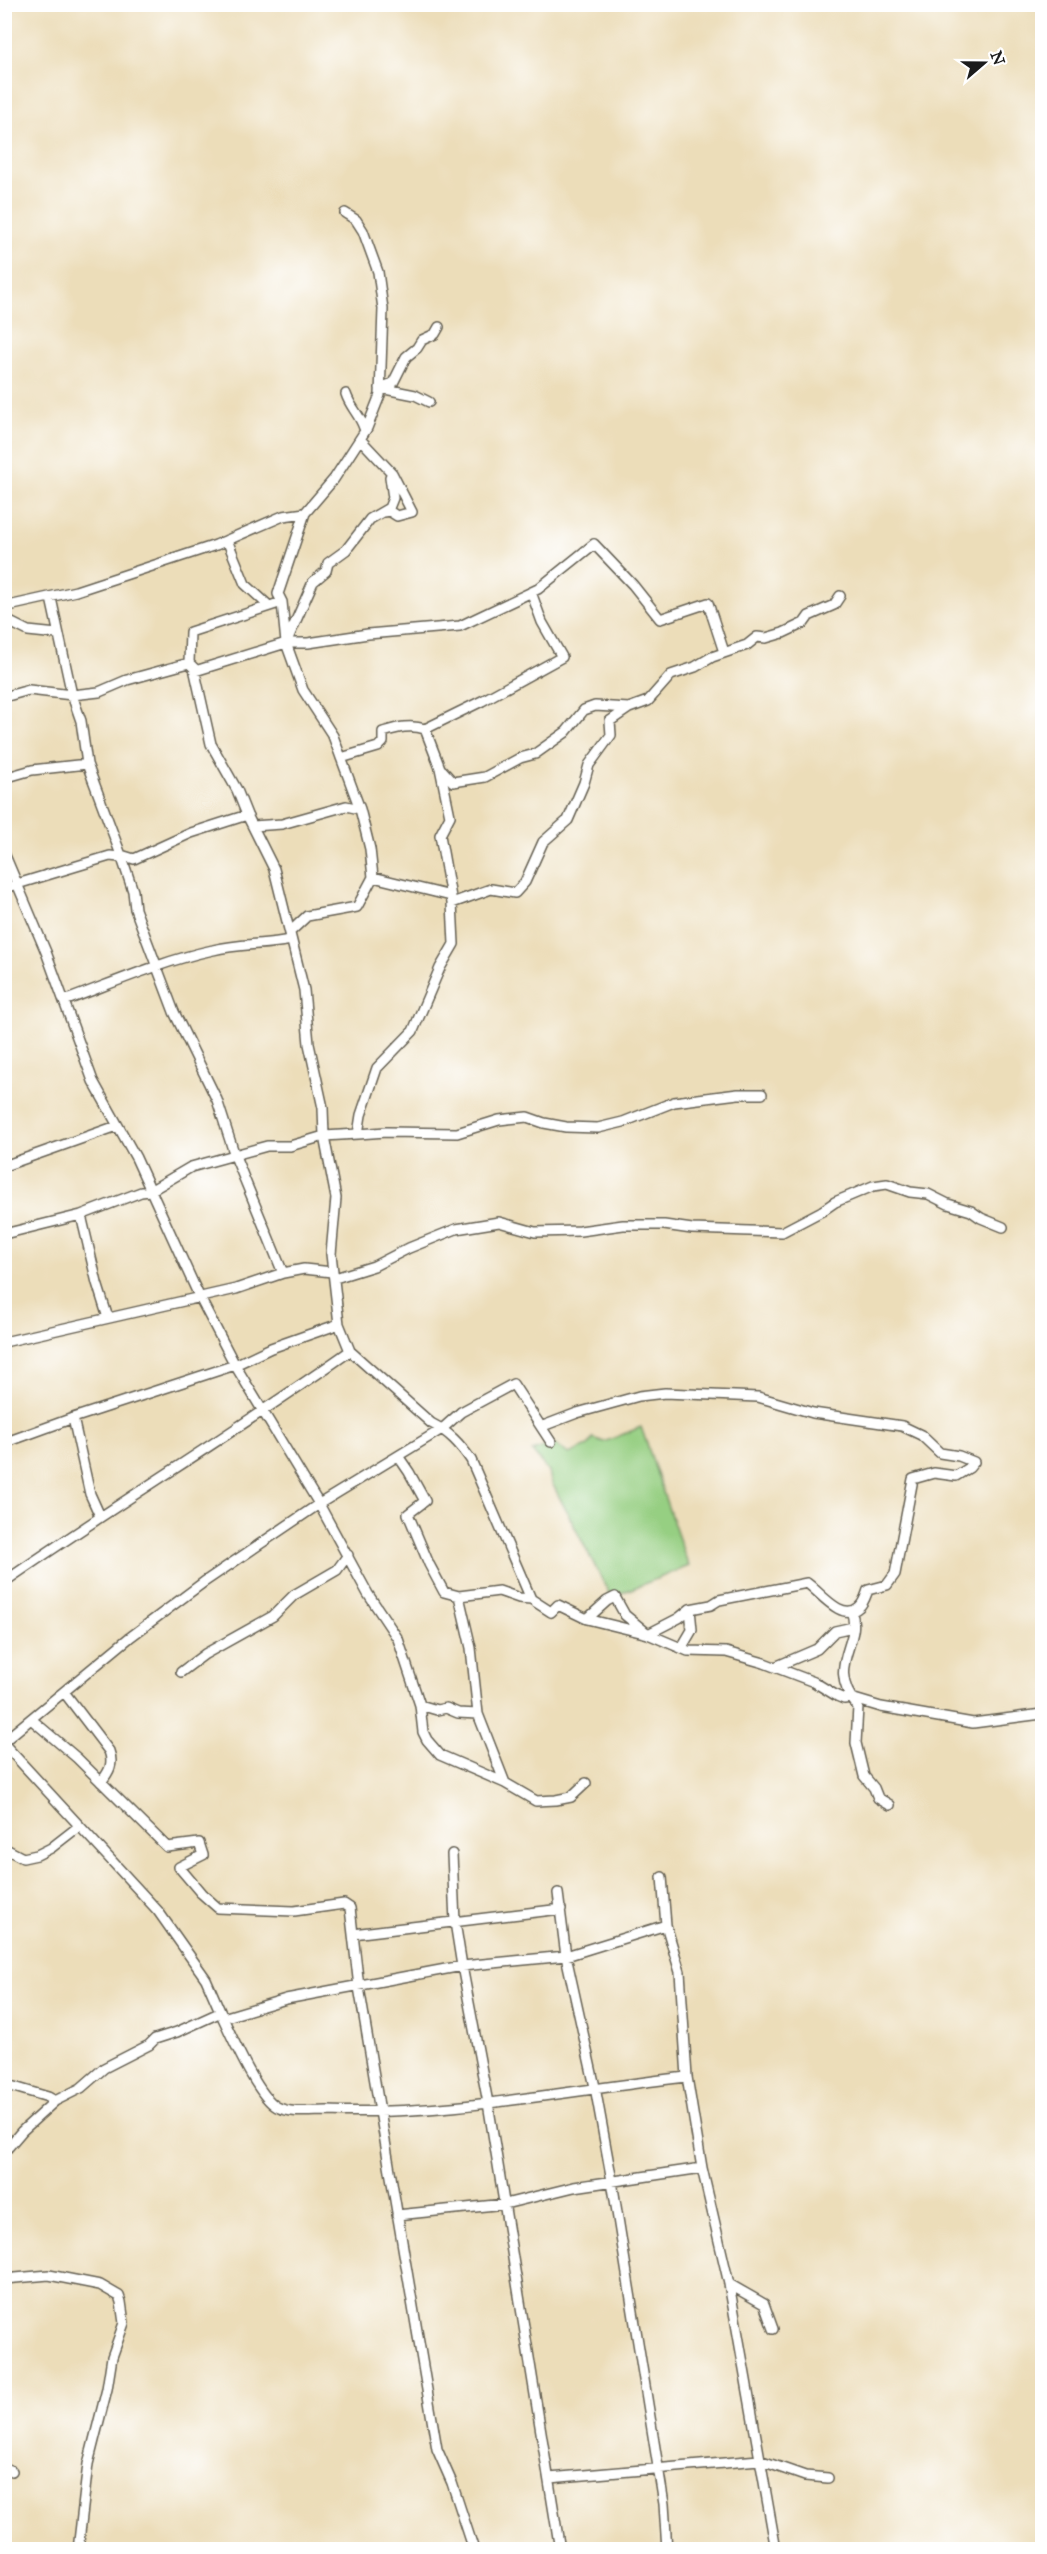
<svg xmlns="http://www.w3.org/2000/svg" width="1047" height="2554" font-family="'IM FELL Great Primer',serif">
  <rect width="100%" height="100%" fill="#fff"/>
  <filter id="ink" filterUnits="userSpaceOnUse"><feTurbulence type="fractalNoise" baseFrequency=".0167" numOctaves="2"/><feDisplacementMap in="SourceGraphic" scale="12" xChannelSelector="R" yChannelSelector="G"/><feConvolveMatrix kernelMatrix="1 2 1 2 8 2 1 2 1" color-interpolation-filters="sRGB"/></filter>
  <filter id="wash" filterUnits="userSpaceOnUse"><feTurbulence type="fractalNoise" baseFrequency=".008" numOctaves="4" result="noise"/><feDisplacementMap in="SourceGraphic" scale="24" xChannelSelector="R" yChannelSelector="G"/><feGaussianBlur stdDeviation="1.35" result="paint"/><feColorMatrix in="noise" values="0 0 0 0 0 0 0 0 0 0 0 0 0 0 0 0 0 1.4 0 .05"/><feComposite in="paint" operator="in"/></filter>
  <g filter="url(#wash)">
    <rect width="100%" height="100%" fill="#ecddb9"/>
    <path fill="#96cf82" stroke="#59764f" stroke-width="1.5" d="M641,1427c17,47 30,93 48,139l-78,31 -60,-116 -2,-9 -17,-21 22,-7 15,10 19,-8 5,-8 11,4z"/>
  </g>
  <g filter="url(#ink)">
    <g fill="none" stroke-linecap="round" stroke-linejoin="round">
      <defs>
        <path id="minor" d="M380,388l13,-5 13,-26 11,-9 5,-8 13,-6 4,-7
          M380,388l35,7 14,7
          M346,394c4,13 14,21 18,34h3
          M383,512l6,-1 8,5 15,-4 -20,-39
          M227,540l18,44 23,21
          M51,598l21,97 9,26 6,43 34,91 12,36 2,18 39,103 43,88 18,56 48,117
          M282,602l-92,30 -1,31 5,5 17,76 26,46 10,25 27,54 30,121 5,54 14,64 1,28 12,62 -5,56 8,70 11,27 81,72c18,9 29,21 40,37l60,139
          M4,607l72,-16 140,-46 67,-29 22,-3
          M4,619l24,12 29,3
          M287,641l26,-59 13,-11 2,-8 18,-13 24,-31 19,-11 4,-10 -3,-21 2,-4 -32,-34
          M195,671l91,-28h22l60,-9 92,-8 78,-37 56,-45 39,41 27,34 48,-16 16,49
          M4,697l25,-7 43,5 27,-3 28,-12 62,-17
          M425,729l57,-28 80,-44 -20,-35 -11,-30
          M442,770l11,12 32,-5 35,-19 15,-4 31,-22 18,-22 11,-4 34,2
          M4,778l28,-8 55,-6
          M253,826l29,-2 64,-18 14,3
          M4,853l42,99 47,129 43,77 63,138 36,69 84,139 49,90 30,45 22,66 3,27 4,8 13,15 65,28 31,18 20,-1 15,-3 15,-14
          M373,877l78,19
          M4,888l106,-32 9,1 2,-2 13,4 57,-26 56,-18
          M452,903l39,-14 24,4 10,-11 18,-40 25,-22 16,-37 5,-18 22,-30 -1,-14 19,-13 19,-7 23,-26 24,-8 17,-10 35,-12 10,-8 9,1 17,-5 21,-10 5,-7 25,-11 6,-9
          M291,931l16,-15 50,-9 16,-30 -3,-28 -10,-40 -27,-73 -30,-46 -17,-47 -4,-41 -4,-8 27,-81 29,-34 33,-51 13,-33 3,-86 -5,-37 -15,-41 -7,-11 -11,-7
          M64,1001c49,-18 98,-40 149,-51 25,-6 52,-5 78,-10
          M358,1134l28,-2 71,1 42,-13 28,-3 17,6 22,4 32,1 25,-6 51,-20 64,-8h24
          M4,1166l113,-40
          M81,1215l16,68 11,35
          M4,1234l77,-19 60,-23 9,-1 41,-24 76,-21h23l34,-10 34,-2 3,-19 16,-47 36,-37 27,-63 14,-24 -2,-41 -12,-68 10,-19 -10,-48 -15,-39c-15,-5 -28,-1 -42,3v10l-5,5 -37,11
          M335,1278l39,-12 35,-18 47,-19 43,-7 36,10 45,-1 43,-6h41l28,4 90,3 40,-21 13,-9 38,-16 14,-2 23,8 18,2 20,10 23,7 10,7 22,9
          M4,1342l232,-53 47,-16 21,-4 28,3
          M73,1418l17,76 10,22
          M543,1426l34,-13 62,-17 26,-3 93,4 55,16 89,13 19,9 19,18 19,3 15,6 -5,6 -13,8 -22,-3 -21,6 -18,95 -8,11 -19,5c-2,5 -4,13 -9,17 -17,16 -40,-16 -52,-24l-88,17 -8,5 -21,4 -11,9 -31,16 -23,-19 -10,-18 -8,4 -20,18
          M4,1443l69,-25 162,-53 36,-17 68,-24
          M398,1456l11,16 16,29 -17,13 21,50 15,28 15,4 40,-5 20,7 12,1 20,13 7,-7 29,14 61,15 40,17 38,1 38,11 50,19 23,14 7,3 7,-1 30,9 92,16 69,-9
          M4,1582c114,-79 233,-151 346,-231
          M459,1596l12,52 7,66
          M851,1611c13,31 -28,54 7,96l-2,36 8,33 10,12 4,10 12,7
          M682,1647l10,-17 -2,-21
          M775,1667l42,-18 18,-18 18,-4
          M181,1672l24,-18 68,-38 21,-21 43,-25 11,-15
          M64,1692l45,59c5,13 0,21 -8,31
          M420,1705l17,5 9,-2 12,5 20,1 27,69
          M31,1719l46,39 90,89 32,-4 4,12 -24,12 22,26 17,15 76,3 50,-7 6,4 9,79 78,462 15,34 22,67
          M4,1741l125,-103 75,-56 115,-78 123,-75 19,-17 52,-28 38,58
          M4,1744l154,167 48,68 17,39 63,-19 176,-33 104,-10 100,-31
          M4,1848l19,10 14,-3 14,-7 27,-21
          M452,1854l3,68 7,44 26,137 72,447
          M662,1877l4,48 14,47 7,105 15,91 27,116 47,266
          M558,1893l8,63 29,131 17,94 52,323 3,46
          M353,1934l208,-25
          M223,2018c10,21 35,79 54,89 14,7 35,4 50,4 121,5 240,-21 360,-34
          M4,2084l44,13 7,4
          M4,2152l18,-21 33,-30 26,-13 23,-20 45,-23 6,-6 22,-7 42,-19
          M397,2215l108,-11 69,-17 128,-19
          M4,2279l45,-4 51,10 19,11 2,6 3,21 -12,34 -5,32 -19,75 -10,86
          M729,2284l35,20 9,25
          M4,2468l8,3
          M549,2478l210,-18 46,16 23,2"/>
      </defs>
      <use href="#minor" stroke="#656053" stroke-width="12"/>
      <use href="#minor" stroke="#fff" stroke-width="9"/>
    </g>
  </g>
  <rect width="1047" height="2554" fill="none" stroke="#fff" stroke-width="24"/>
  <g transform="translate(984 63) rotate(70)" stroke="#ffffff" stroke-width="4.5" paint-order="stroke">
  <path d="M0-4.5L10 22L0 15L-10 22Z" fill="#1c1c1c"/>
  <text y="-9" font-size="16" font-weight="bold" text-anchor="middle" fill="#1c1c1c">N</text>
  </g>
</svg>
